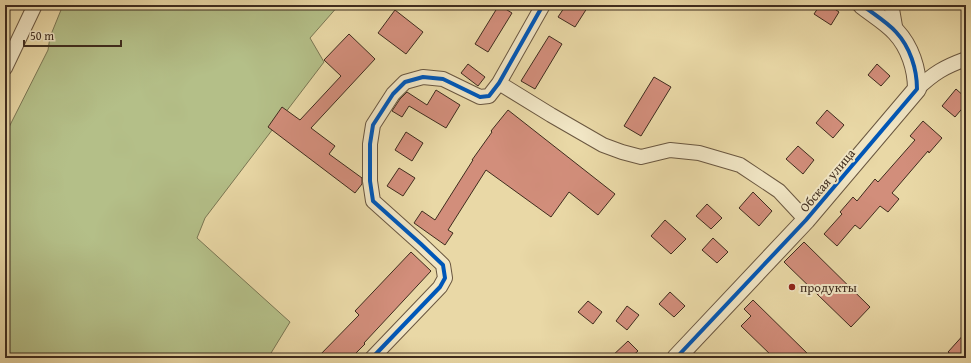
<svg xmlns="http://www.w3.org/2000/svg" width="971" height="363" font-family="'Gentium Book Plus',serif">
  <rect width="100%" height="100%" fill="#e9d8a6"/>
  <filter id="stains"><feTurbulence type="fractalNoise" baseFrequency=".005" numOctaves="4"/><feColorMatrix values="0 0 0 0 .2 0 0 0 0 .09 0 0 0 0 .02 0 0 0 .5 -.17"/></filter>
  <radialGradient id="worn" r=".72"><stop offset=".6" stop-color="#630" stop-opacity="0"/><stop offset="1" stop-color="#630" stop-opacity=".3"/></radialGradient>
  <path fill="#b4bf88" stroke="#7a7653" d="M63,5h276l-29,33 14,24 -119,156 -8,20 93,84 -22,36h-263v-110l3,-6 -3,-6v-33l2,-3 -2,-1v-64l43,-85 2,-13z"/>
  <path fill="#d28e7b" stroke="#3f2c1e" d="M499,5l13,8 -24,39 -13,-8z
    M566,5h23l-14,22 -17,-10z
    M820,5h9l10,7 -8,13 -17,-11z
    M395,10l28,22 -17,22 -28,-21z
    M349,34l26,25 -64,69 24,18 -6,8 33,24v6l-7,9 -87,-66 14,-20 18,13 41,-44 -17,-16z
    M549,36l13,8 -27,45 -14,-8z
    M468,64l17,13 -7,9 -17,-13z
    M877,64l13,12 -9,10 -13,-11z
    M654,77l17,10 -30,49 -17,-10z
    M956,89l10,9v6l-11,13 -13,-11z
    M436,90l24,15 -14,23 -37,-22 -7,11 -10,-6 8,-12 7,-7 20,13z
    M508,110l107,84 -17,21 -29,-23 -18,25 -65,-47 -38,60 5,3 -8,12 -31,-22 8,-12 13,9 38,-60h-1l20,-28 -1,-1z
    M827,110l17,15 -11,13 -17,-15z
    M923,121l19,17 -13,15 -1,-2 -36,42 7,6 -11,13 -8,-6 -20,23 -5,-4 -18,21 -13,-12 18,-20 -2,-2 13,-15 4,4 18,-22 3,3 37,-42 -5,-4z
    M406,132l17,11 -11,18 -17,-11z
    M798,146l16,14 -11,14 -17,-15z
    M399,168l16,10 -12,18 -16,-10z
    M753,192l19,19 -13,15 -20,-18z
    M707,204l15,14 -11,11 -15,-13z
    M665,220l21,19 -15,15 -20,-18z
    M713,238l15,14 -11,11 -15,-13z
    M804,242l66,65 -19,20 -67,-65z
    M411,252l20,19 -67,72 1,1 -14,14h-34l42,-43 -4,-4z
    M670,292l15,14 -11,11 -15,-13z
    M753,300l59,58h-38l-33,-32 10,-10 -7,-7z
    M588,301l14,11 -9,12 -15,-12z
    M627,306l12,9 -12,15 -11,-9z
    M966,332v26h-10l-8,-6z
    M628,341l10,10 -8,7h-20z"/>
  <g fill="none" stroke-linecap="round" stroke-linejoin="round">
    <defs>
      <path id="minor" d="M893,5l-1,4 4,23
        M5,68l30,-63
        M499,83l52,32 52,30 19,7 19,5 29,-7 29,3 41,12 39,26 27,29
        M917,89c17,-16 27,-22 49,-30
        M372,358l68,-71 5,-9 -2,-13 -22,-21 -48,-43 -3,-20v-37l3,-19 20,-31 12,-12 18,-5 20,2 37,18 9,-1 10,-13 44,-78"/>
      <path id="tertiary" d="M676,358l130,-138 111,-131c0,-20 -7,-42 -21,-57 -9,-10 -24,-19 -34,-27"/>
    </defs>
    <use href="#minor" stroke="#6a5740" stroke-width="16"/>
    <use href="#tertiary" stroke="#6a5740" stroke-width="20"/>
    <use href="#minor" stroke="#f1e6c5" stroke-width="14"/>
    <use href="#tertiary" stroke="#f1e6c5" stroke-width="18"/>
    <defs>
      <path id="cycleway" d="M372,358l68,-71 5,-9 -2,-13 -22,-21 -48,-43 -3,-20v-37l3,-19 20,-31 12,-12 18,-5 20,2 37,18 9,-1 10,-13 44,-78
        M676,358l130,-138 111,-131c0,-20 -7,-42 -21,-57 -9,-10 -24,-19 -34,-27"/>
    </defs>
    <use href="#cycleway" stroke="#f1e6c5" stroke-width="6"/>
    <use href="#cycleway" stroke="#0057b8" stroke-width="4"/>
  </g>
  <circle fill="#8f2418" stroke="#f1e6c5" stroke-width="1.5" cx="792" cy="287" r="4"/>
  <g text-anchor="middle" stroke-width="4" stroke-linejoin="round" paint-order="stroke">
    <g font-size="13" fill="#3f2c1e" stroke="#f1e6c5">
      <text transform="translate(827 180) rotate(-50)" y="5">Обская улица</text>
    </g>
    <g font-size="13" fill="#3f2c1e" stroke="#f1e6c5" text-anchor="start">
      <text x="800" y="292">продукты</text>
    </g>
  </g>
  <rect width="971" height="363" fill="none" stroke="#e9d8a6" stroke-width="20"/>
  <rect x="6" y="6" width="959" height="351" fill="none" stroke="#3f2c1e" stroke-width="2"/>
  <rect x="10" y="10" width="951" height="343" fill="none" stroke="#3f2c1e"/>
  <path d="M24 40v6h97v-6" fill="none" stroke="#3f2c1e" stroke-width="2"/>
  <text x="30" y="40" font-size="12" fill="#3f2c1e" stroke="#f1e6c5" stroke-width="3" paint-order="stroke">50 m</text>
  <rect width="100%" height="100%" filter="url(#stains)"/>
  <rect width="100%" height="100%" fill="url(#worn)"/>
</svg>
